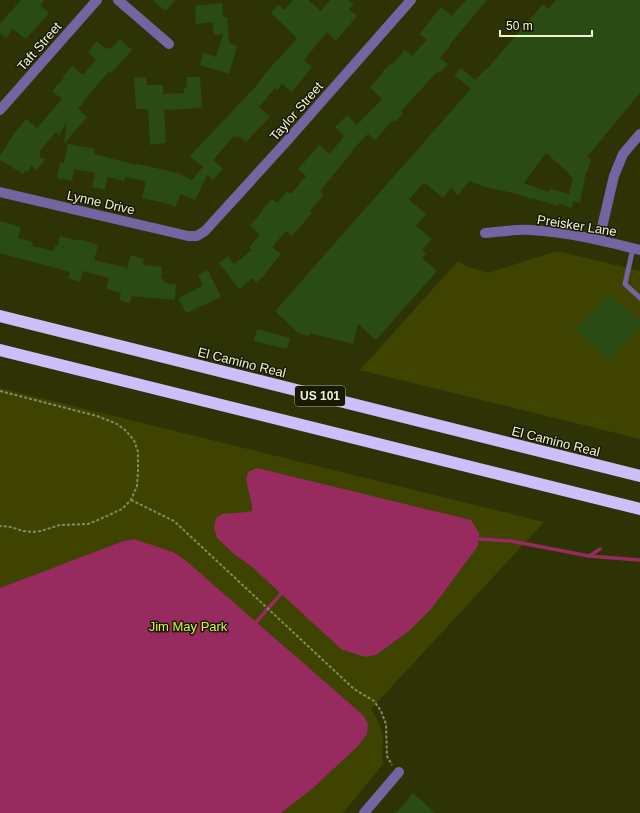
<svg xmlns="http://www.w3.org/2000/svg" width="640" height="813" font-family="Arial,sans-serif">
  <rect width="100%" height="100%" fill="#2e3306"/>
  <path fill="#3e4300" d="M557,251l83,20v168l-280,-69 98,-109 7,5 23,7z
    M0,388l544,134 -173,187c7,11 12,20 12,33 0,8 -2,15 0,22l-40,49h-343z"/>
  <path fill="#972a5f" d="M257,468l214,52 8,13 -1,13 -46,62 -23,23 -33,24 -11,2 -24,-8 -90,-83 -17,-12 -17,-16 -3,-11 2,-9 6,-4 25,-2 5,-1v-6l-6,-25 2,-8z
    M134,539l39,13 12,8 178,155 5,9 -1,10 -9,12 -45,42 -32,25h-281v-225l121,-46z"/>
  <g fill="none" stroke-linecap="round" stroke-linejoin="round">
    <path stroke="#972a5f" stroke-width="3.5" d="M479,539l32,2 78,15 51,4
      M589,556l11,-7
      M256,622l25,-28"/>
  </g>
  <path fill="#2b4b14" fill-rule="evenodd" d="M21,0h24l-5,5 9,8 -23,26 -13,-10 -7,9 -6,-5v-9z
    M152,0h23l-9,11z
    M293,0h15l13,11 9,-11h18l6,5 -5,4 8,7 -12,14 -9,11 -9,-9 -23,28 8,7 -20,25 -10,-8 -5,6 -2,-2 -16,19 11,10 -24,25 -7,-6 -2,2 -3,-2 -21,24 10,9 -10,11 -6,-5 -12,25 -14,-6 -6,13 -6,-3 -27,-6 4,-17 -21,-4 -1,4 -16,-4 -3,13 -13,-3 3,-14 -21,-4 -2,12 -15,-3 3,-16 4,1 4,-19 27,5 -1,5 42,11 1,-1 41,9 14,7 11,-13 -13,-11 68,-72h-1l19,-23v1l21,-24 -26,-25 7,-8 6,5z
    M466,0h21l-37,44 1,1 -11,13 8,6 -8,9 -2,-2 -37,40 2,2 -8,9 -2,-2 -18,20 -7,-6 -16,16 1,1 -33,40 4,3 -14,17 2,2 -20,23 -6,-5 -14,16 9,7 -17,21v1l-8,6 -3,-4 -14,11 -20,-26 9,-7 6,8 18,-14 -3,-2 11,-14 -10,-8 13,-16h-1l10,-11 5,4 10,-12 4,3 15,-18 -8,-7 21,-24 11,9 14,-18 -9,-9 12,-12 10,10 25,-26 -12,-12 13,-14 -1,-1 9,-9 1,1 13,-14 7,6 15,-16 -8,-6 13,-15v-1l9,-11 11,9z
    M556,0h84v93l-53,64 4,3 -4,12 -1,-1 -6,32 -6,-2 -3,7 -13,-5v3l-26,-8v1l-18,-6 -29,-6 -16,-6 -11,14 -7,-7 -8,10 -18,-15 -1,1 -1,-1 -14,17 17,14 -10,12 16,13 -10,11 4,3 -4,5 15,13 -61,69 -18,-16 -5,20 -44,-11v3l-11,-3 -23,-22 196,-222 -17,-14 7,-7 14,12 11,-11h1l56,-65 5,5zM546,153l22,19 -1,1 6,5 -4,16 -19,-5 -1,3 -25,-9z
    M222,3l1,14h4l2,26 8,3 -8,28 -29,-9 3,-12 13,4 7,-23 -9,1 -2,-13 -16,2 -1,-18z
    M120,39l12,11 -21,23 -2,-2 -27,32h1l-5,6 9,8 -23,27 3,-22 -8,13 -3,-3 -17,20 2,2 -2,3 6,2 -8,11 -6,-4 -3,6 -3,-1 -2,3 -23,-14v-4l15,-24 11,-13 11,9 25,-29 -10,-8 12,-13 -1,-1 9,-11 11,9 13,-15 -8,-8 9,-11 9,8 2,-2 3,2z
    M146,77l1,8h16v9l21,-1v-5h3l-1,-11h14l2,31 -38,2 2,33 -16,2 -2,-36h-12l-2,-31z
    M0,221l21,6 -3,11 15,4 -1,4 22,5 1,-5h3l2,-10 19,5v-2l19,6 -4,15 19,5v-1l14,4 4,-13 13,4 -1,6 19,2 -1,12h3v4l12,1 -1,16 -43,-4 -2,7 -11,-3 2,-7 -15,-4 3,-11 -26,-7 -3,11 -12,-4 2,-6 -70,-19z
    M208,270l13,27 -35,16 -8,-15 25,-12 -5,-11z
    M609,294l31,27v6l-30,33 -35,-30z
    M257,329l33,9 -3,11 -33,-8z
    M413,793l22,20h-39z"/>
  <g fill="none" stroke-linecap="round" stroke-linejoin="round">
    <path stroke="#858a64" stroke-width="2" stroke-dasharray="3 2" stroke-linecap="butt" d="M0,391l97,25 18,7 9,6 10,11 4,12v20l-1,14 -6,14 -9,9 -24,11 -10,4 -28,1 -19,6 -8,1 -10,-1 -12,-4 -11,-1
      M131,500l43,21 180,168 20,12 7,10 5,13 1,32 5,9"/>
    <path stroke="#7464a2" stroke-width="5" d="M633,248l-8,36 15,14"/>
    <path stroke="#7464a2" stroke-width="10" d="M118,0l51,44
      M0,110l97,-110
      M0,192l188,44h9l8,-5 81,-89 125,-142
      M485,233c15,-1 31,-4 46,-3 37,2 73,11 109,20
      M599,240l15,-64 9,-22 17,-20
      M364,813l35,-41"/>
    <path stroke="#cdbffc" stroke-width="12" d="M0,316l640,160
      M0,350l640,159"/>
  </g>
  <g text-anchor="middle" stroke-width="3" stroke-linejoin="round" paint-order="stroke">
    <rect fill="#171903" stroke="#aeb297" stroke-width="1" x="295" y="386" width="50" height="20" rx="3"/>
    <g font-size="12" font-weight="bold" fill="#eff4d7">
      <text x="320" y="400">US 101</text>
    </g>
    <g font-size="13" fill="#eff4d7" stroke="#171903">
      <text transform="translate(39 46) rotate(-49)" y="5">Taft Street</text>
      <text transform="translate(296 111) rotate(-49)" y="5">Taylor Street</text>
      <text transform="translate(101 202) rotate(13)" y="5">Lynne Drive</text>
      <text transform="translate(577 225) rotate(9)" y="5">Preisker Lane</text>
      <text transform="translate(242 362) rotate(14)" y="5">El Camino Real</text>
      <text transform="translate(556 441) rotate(14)" y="5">El Camino Real</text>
    </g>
    <g font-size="13" fill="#dced46" stroke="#171903">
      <text x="188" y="631">Jim May Park</text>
    </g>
  </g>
  <path d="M500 30v6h92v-6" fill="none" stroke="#eff4d7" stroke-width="2"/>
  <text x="506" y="30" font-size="12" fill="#eff4d7" stroke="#171903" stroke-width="3" paint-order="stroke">50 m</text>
</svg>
